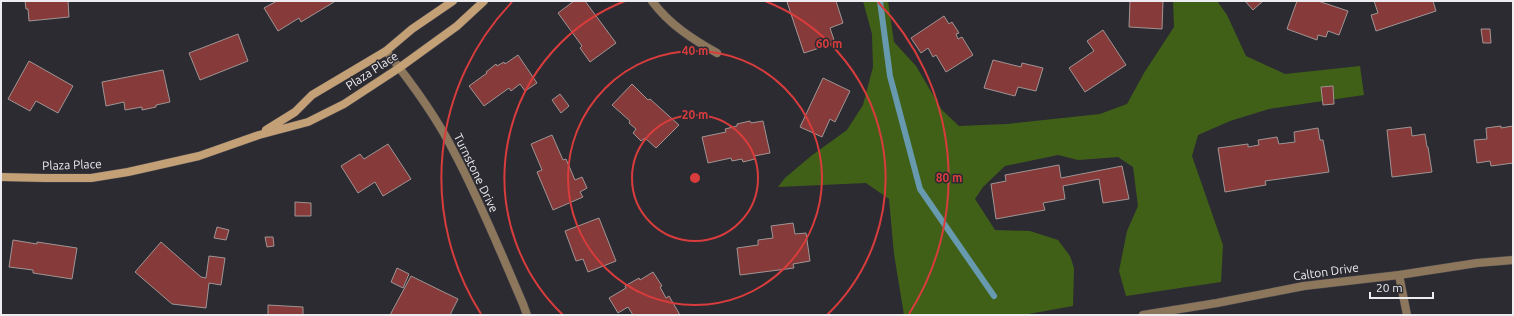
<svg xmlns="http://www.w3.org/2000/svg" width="1514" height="316" font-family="Ubuntu,sans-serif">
  <rect width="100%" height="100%" fill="#2c2b32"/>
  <path fill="#406018" d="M863,1h25l6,41 22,24 26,44 17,16 48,-2 93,-10 27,-10 17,-31 30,-46 -1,-26h44l10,14 19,41 39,18 75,-8 4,29 -95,14 -39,12 -32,14 -6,21 31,89 -2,37 -95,14 -7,-25 8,-40 11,-25 -5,-39 -15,-10 -40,3 -20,-5 -53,11 -22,21 -8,12 20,31 35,1 28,9 12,16 4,12 -1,38 -50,9h-119l-10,-61 -5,-55 -23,-16 -88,4 7,-9 26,-22 36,-26 16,-25 10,-38 -1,-33z"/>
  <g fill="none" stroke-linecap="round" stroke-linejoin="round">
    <path stroke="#6799af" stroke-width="6" d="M880,1l10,75 30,113 74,107"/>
  </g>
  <path fill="#863a39" stroke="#9f9594" d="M25,1h43l1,16 -40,4 -1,-12h-2z
    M277,1h57v1l-33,20 -2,-4 -21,13 -14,-23z
    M574,1h11l31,42 -26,19 -10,-14 2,-2 -24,-33z
    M789,1h47l7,22 -13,5 5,15 -31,10 -17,-51z
    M1130,1h33l-1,28 -33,-2z
    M1245,1h18l-10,9z
    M1297,1h21l30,10 -9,24 -11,-4 -2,6 -8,-2 -1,5 -30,-11z
    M1374,1h59l3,10 -60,20 -5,-16 7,-2z
    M944,16l5,8 3,-2 7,11 -3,1 2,5 4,-2 11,18 -27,17 -10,-17 -3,2 -5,-9 -7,5 -10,-15z
    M1481,29h9l1,14h-8z
    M1103,30l23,35 -41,27 -16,-24 25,-17 -7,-10z
    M238,34l10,27 -48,19 -11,-27z
    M518,55l19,28 -12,8 -5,-7 -9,7 -2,-3 -25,18 -15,-20 18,-13 -1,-1 10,-8 1,2 7,-4 1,2z
    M993,60l28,7 1,-4 21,5 -7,23 -18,-4 -3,9 -31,-8z
    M29,61l44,25 -15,27 -22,-12 -6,10 -22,-12z
    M163,70l7,32 -14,3v2l-14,3v-3l-17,3 -1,-8 -18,4 -4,-24z
    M823,78l27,13 -15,31 -5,-3 -8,18 -22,-10z
    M632,84l16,16 2,-1 29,26 -23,23 -11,-10 -4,3 -8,-8 3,-4 -7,-6 1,-2 -18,-16z
    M1333,86l1,18 -11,1 -2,-18z
    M560,94l9,12 -8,7 -9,-13z
    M750,121l1,2 12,-2 7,32 -16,3 1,3 -12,3 -1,-3 -10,2 -1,-3 -23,5 -6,-26 24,-5 -1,-3 12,-3v-2z
    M1501,126v2l12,-2v37l-22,3 -1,-5 -13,2 -3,-23 13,-1 -1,-11z
    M1411,127l1,9 13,-2 2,13h1l4,25 -40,5 -5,-47z
    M1318,128l2,12h3l6,32 -64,9 1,4 -41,7 -7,-44 30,-4v3l11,-2 -1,-5 19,-3 2,7 16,-2 -1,-10z
    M552,135l11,25 3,-1 9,21 7,-3 5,11 -7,4 3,5 -30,13 -16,-38 5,-2 -11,-26z
    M388,144l23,35 -28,17 -8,-14 -17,11 -17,-27 19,-12 4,5z
    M1059,165l2,13 61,-12 7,33 -26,4 -4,-24 -36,7 2,13 -22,4 2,7 -49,9 -5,-35 15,-3 -1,-6z
    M295,202l16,1v13h-16z
    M599,218l17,43 -28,11 -5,-13 -7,2 -11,-30z
    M793,223l2,11 11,-1 4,28 -17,3 1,4 -54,7 -3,-27 21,-3v-5l15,-2 -2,-12z
    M217,227l12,3 -3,10 -12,-2z
    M265,237h8l1,9 -7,1z
    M13,240l24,4v-2l40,6 -5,31 -39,-6v-3l-24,-3z
    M161,242l40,35 5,1 3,-22 16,2 -4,27 -12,-2 -3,25 -34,-4 -37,-32z
    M397,268l12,6 -6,14 -12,-6z
    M653,272l9,14 -2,1 6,11 3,-2 11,19h-47l-5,-8 -10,6 -9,-15 17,-10 -1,-2 14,-8 1,2z
    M411,276l47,23 -8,16h-60z
    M268,305l35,2v8h-35z"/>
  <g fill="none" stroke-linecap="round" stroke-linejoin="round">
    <defs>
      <path id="street" d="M652,1c17,23 40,38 65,52
        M386,51c25,31 50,65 68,101 26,49 47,101 69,152l4,11
        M1399,275l8,40
        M1143,315l74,-12 87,-17 95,-11 78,-12 36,-3"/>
      <path id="secondary" d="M266,130l29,-18 17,-17 74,-44 26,-22 41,-28
        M1,177l44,1h46l37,-6 71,-16 60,-21 49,-13 36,-18 55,-36 58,-42 27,-25"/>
    </defs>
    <use href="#street" stroke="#47464d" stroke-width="9"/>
    <use href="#secondary" stroke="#47464d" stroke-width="9"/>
    <use href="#street" stroke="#8d775c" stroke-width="8"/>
    <use href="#secondary" stroke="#c4a076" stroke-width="8"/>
  </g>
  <g fill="none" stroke="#d83c3c" stroke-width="2">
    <circle cx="695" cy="178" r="63"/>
    <circle cx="695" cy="178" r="127"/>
    <path d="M563 315A190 190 0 0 1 625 1M765 1A190 190 0 0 1 827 315"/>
    <path d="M481 314A254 254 0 0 1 512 2M878 2A254 254 0 0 1 909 314"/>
  </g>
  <g text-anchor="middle" stroke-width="3" stroke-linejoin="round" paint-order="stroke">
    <g font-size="12" fill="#edecf1" stroke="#2c2b32">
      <text transform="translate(372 71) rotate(-33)" y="4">Plaza Place</text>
      <text transform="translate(72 165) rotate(-2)" y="4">Plaza Place</text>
      <text transform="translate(476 173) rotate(64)" y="4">Turnstone Drive</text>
      <text transform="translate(1326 272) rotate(-8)" y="4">Calton Drive</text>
    </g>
  </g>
  <circle cx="695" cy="178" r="6" fill="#d83c3c" stroke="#2c2b32" stroke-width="2"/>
  <g font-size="12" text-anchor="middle" font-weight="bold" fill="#d83c3c" stroke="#2c2b32" stroke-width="3" stroke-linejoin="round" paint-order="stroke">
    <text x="829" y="48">60 m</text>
    <text x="695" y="55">40 m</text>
    <text x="695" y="119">20 m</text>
    <text x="949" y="182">80 m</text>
  </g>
  <rect width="1514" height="316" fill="none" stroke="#edecf1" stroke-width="4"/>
  <path d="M1370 292v6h63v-6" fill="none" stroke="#edecf1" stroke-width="2"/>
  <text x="1376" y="292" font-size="12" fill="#edecf1" stroke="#2c2b32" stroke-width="3" paint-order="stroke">20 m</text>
</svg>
